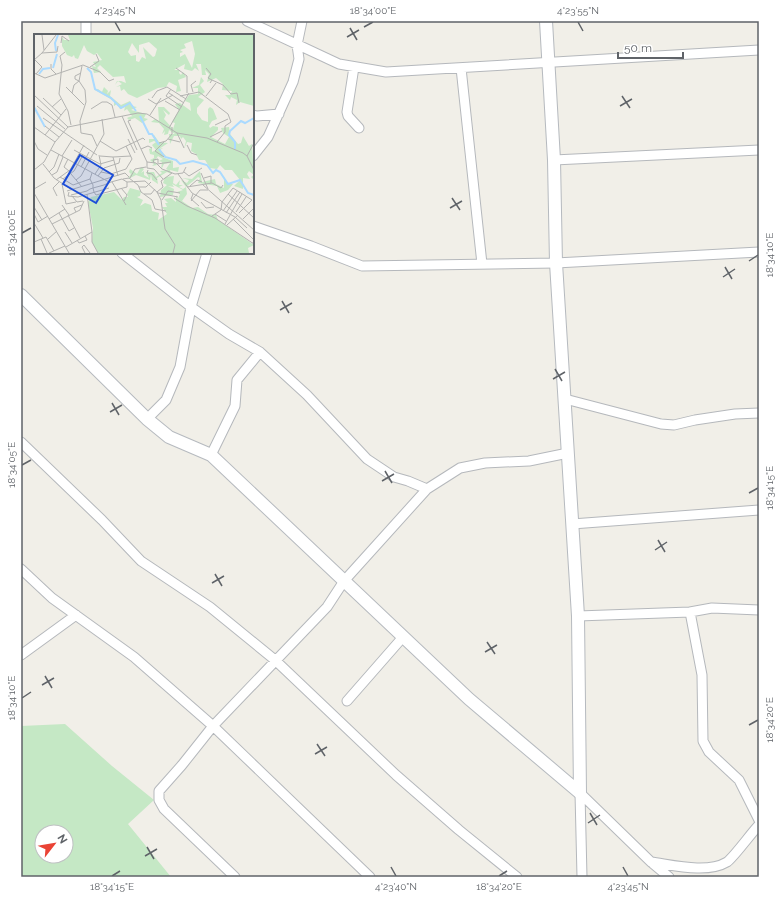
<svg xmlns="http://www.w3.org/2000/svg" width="780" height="898" font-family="Raleway,sans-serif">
  <rect width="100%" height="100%" fill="#f1efe8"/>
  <path fill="#c5e8c5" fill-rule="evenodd" d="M65,724l47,42 42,34 -26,24 43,53h-150v-151zM42,832h24v24h-24z"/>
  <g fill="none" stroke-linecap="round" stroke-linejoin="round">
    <defs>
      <path id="street" d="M247,21l92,43 47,8 373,-22
        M86,35v-14
        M354,67l-7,45 1,4 11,12
        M461,68l21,196
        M253,115l4,1 22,-2
        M253,156l15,-19 25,-55 6,-23 -2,-14 5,-24
        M554,160l205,-10
        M253,226l58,20 51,20 194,-3 203,-11
        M122,253l69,54 38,27 31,18 47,43 60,64 27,18 14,4 19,8
        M565,399l96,25 13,1 21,-5 40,-6 24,-1
        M147,419l19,-19 14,-33 11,-60 16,-54
        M21,442l81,78 39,41 69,46 65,53 121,115 63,55 58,47
        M211,455l24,-49 2,-26 23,-28
        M572,524l187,-14
        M21,569l31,29 82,59 79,69 157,151
        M690,612l12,63 1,66 6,11 30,28 20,40
        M578,616l112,-4 22,-4 47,2
        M21,655l55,-40
        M347,701l56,-64
        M580,793l71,69 18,15
        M580,793l2,84
        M651,862c22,3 56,12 76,0 7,-5 25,-30 32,-37
        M235,877l-71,-68 -5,-9v-9l23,-26 31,-39 114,-119 17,-26 83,-92 33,-21 25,-5 44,-2 39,-8"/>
      <path id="secondary" d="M546,21l8,139 2,103 22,353 2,177
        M21,295l126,124 22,18 42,18 258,244 111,94"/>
    </defs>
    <use href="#street" stroke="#b5b8bc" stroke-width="11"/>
    <use href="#secondary" stroke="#b6babf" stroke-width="14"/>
    <use href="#street" stroke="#fff" stroke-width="9"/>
    <use href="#secondary" stroke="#fff" stroke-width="12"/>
  </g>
  <path fill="none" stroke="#5f6368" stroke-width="1.5" d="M115,22l5,9M578,22l5,9M364,27l9,-5M350,28l7,12M347,37l12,-7M622,96l8,12M620,106l12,-7M452,198l8,12M450,208l12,-7M22,233l9,-5M749,261l9,-6M725,267l7,12M723,277l12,-8M282,301l7,12M280,310l12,-7M555,369l7,12M553,379l12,-7M112,403l7,12M110,412l12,-7M22,465l9,-5M385,471l7,12M382,481l12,-7M749,493l9,-5M658,540l7,12M655,550l12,-8M215,574l7,12M212,583l12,-7M487,642l8,12M485,652l12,-7M45,676l7,12M42,685l12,-7M22,698l9,-6M749,725l9,-5M317,744l8,12M315,754l12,-7M590,813l7,12M588,823l12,-8M147,847l7,12M145,856l12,-7M391,867l5,9M623,867l5,9M112,876l8,-5M499,876l8,-5"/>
  <g transform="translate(34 34)">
    <rect width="220" height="220" fill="#f1efe8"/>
    <path d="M34,1h186v71l-14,-4 -4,3 1,-5 -6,-3 -1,3 -5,-5h5l2,-4 -10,-1 1,-6 -7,-6 -9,4 2,-8 -4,-4 1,5h-4l-1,-11h-5l3,7 -4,-3 -3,3 -8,-2 1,-5 -11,6h6l-1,3 2,2 2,-3 3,5 -8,3 3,11 -5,1 1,-6 -8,-4 -3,5 -8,1 -21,10 -9,-4 -4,-5 -3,2 -1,-5 -4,1 6,-3 -4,-3 -3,4 2,-4h4l5,2 -2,-7 -11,1 -13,-12 -3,3 4,4 -7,1 -2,-7 4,1 -3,-5 9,-2 -5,-7 -3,2 -7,-4 -3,-6 -6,14 -3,-1 -1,-3 -2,2 -5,-2 -5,-9v-9l2,3h6zM158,7l3,13 -3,14 -7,-14 -5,3v-4l3,-1 -3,-2 6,-2 -2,-4zM115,8l8,7 -2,7 -2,1 -10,-10 3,12 -4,-2 -3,5 -3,-1v-6l-5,1 -3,-4 4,-9 7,10v-8zM167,43l3,4 -4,4 5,7 -7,5 6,3 -7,8v5l5,7 6,2v-13l2,-2 3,2 4,10 -5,2 -3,5 1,2 3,-2 5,1v3l-7,7 14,7 4,-7 -6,-4 -2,-5 8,-1 1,7 8,10 3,-1 2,-7 6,10 3,-2 2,36 -3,-3 3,-2 -5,-4 -2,3 3,5 -7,-1v11l-9,-3 6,-6 -8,-10h-7l-5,-5 -3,4 -7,-1 -5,-8h-6l-3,-6 -5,-3 1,-8 -5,-1 -3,7 2,-8 -3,-4 -2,2 -1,-3h-6l-4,8 -1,-10h6l-6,-4 -1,4 -4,1 1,-4 -3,3 2,-5 -5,-6 -8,-1 4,-3 4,2 -1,-14h6l6,6 -1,2 -6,-5 3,5 -2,4 9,10 2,-6 -3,-1 7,-12 -4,-6 5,-1 11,8 -1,-8 -5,-2 4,-6 9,-1v-6h-6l7,-3zM70,53l4,4 -1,3 4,-4 -1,6 11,9 9,-4 2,5 5,1 -6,3 15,4 -2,4 4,1 -6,4 -7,-5 -6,2 -2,-2 2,-1 8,-2 -5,1 -5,-7 -3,2 1,-4 -5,2 -3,-5 -3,2v-5l-19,-11 3,-1 4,3zM120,101l5,7 9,1 -9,6 4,-1 -3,2 6,6 -4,1 11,4v7l6,-1 -1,5 -8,-2 1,4 -4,-2 -10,6 1,6 -6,-4 -1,-6 -1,6 -14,-5 -8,4 3,-5 -2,-2 1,-3 7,5 4,-7 3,2 -3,4 3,-2v4l5,3 -3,-6h8l2,5 6,-4 -2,-2 8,-1 -2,-1 4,-6 -6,1 -3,6 1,-8 -3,-1 4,-2 -5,-3 -2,3h3l-5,2 3,4 -5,1 2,-2 -4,-4 4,-2v-3l-4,-1 -1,-5 3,-1v4l4,-2 -4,-5 4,-3 -2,-1 -5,2v-4h5zM166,137l2,11 13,-3 1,5 8,4v-9l4,5h5l-5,6 -8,3 -3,-7 -19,-3 2,-5 -2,-1 -12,10 1,7 -5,7 10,7 6,-1 10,7 8,1 2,5 36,25 -6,3 1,5h-151l-6,-11 1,-14 -5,-26 3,-5 23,-5 8,8 2,-3h4l-1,-3 3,-6 11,3 -1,5 -3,1 6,3 -3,6 5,-3 6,2 1,6 7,2 -1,7 9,-6 -5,-7h5l-2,-4h3l-4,-4 7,-1 5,4v-7l2,4 2,-5 -3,-2 6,-2 -11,-6 2,3 -6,-1 6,3 -1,6 -13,2 1,-7 6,-5 -4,-2 2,-6 9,-1 -1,7 3,2 4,-5 -1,5h4l-4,2 4,2 3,-2 -5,-7 6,3 2,-3 -7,-2 10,1z" fill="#c5e8c5" fill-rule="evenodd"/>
    <path fill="none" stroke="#aadaff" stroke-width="2" d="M22,17l-1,-8 3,-8M19,34l4,-14M53,34l4,4 4,17 16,9 10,10 9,-5 6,8M5,40l4,-5 7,-1M0,73l11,20M106,82l9,18h3l7,11M125,115l6,8 11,3 4,4 13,-3 14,4 6,8 3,-3 4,2 8,12 12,-4 8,13 6,2M201,115v-7l-6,-7 1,-4 11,-10 4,2 9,-5"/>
    <path fill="none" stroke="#b3b3b1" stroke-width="1" d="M8,1l2,15M27,9l1,-7 7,5M31,18l-5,4 2,9 -3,29 9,17 3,14M8,19l14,-18M0,25l8,8 -6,7M0,26l8,-7 15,-1 1,-6M17,30v5l5,5M48,32l-3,15 6,9 1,12 -6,19 1,12 11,2 5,11M56,33l9,-6 -3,-7M142,34l11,8v17M172,34l5,6 -3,4 4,2M0,39l11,5 38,-13 17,7 9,9 5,-2M45,47l-4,-2v-3l6,-3M176,49l2,-3 11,5 8,9 6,-1 2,10M32,53l18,18M137,55l-5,7 16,11M159,58l-2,-7 5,-4M38,59l2,-8 5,-4M135,59l15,10M0,61l34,32M146,62l19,-4 29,22 3,8 -6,4v6l-8,10M172,62l10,-13M9,64l18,17M118,64l5,-7 10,-4 19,12M114,65l8,5 17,-9M131,67l15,9M3,72l28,23M18,73l9,-8M57,75l11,-7h5l5,3 3,12M116,81l11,-17M88,82l15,34M9,84l54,37M97,86l-3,1 19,41 9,1 6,6 13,5 8,-1 3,-6M181,91l13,-6M11,92l14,11M0,93l21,15M135,94l20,-35M143,99l7,15M11,101l21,-26M176,103l12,-6M94,105l7,14M134,105l12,3M0,107l4,8 9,6M66,107l16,10 27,-13 2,2M125,109l7,-2 6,-7v-7M153,111l4,8 6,2M107,115l7,-3 4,2M17,116l58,32M40,116l26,14 14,-4M28,122l10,-16M66,122l13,1 5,19M213,122l7,-13M79,123l18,-1M130,123l-9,-6 9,-9M34,125l-4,8 5,4M113,128v6l7,1 9,10M120,129l-1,-3 5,-1v4M9,130l11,14 18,12M123,130l14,-2M47,133l8,-15M0,136l10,-8 11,-20 13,-15 70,-14 9,1 30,19 30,5 36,15 4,3 7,14M114,136l-1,3 5,1 5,6M15,138l5,-5 5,-13M67,138l10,2 15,-5 6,-10 -6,-13M150,138l5,4 13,-8M138,139l-11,8 2,6 -6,5 4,8 4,29 10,16 -2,8M167,139l7,16M37,140l11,13M61,140l6,-9 -2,-10M144,140l14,19 43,24 12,11M18,141l5,-3 6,-15M64,142l6,-8 15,-5 1,-5M26,143l13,8 17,-6M96,144l5,-9 11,-2M170,144l7,-2v7M29,145l11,-8 9,-16M89,145l6,-1 9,7 3,7 11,8 3,9 11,2M22,146l14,-10 14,-25M42,146l5,-4 23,-42 -2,-15M78,148l14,23M93,148l18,-1 13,12 20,4M28,150l4,20 10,-2M169,151l51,45M156,152l7,-6 5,2M105,153h7l5,-5M153,153l25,-4 9,5 2,-3M87,154l6,7 -3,6M0,155l12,-7M33,157l58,-18 4,4M35,158l-1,4 10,1 31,-9M0,159l35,60M53,160l5,38M110,160h7l4,-5M159,160l-2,5 8,7M194,160l26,24M37,161l16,-4 3,-2 3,-1 11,-3 7,-3 11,-3 5,3v5l-31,8 -2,-3 -1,-4v-3l-3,-6 2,-6M23,162l-4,-8 6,-6M38,162l5,6 6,-1M140,164l13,8 28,12 39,26M128,166l6,-9 12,2M157,167l9,-11h8M167,168l5,6 8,-1M28,171l7,10M0,173l8,13M189,177l14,-20M42,178l-2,-4 8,-3M202,178l10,-15M25,179l10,18 5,-3M192,179l14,-21M0,180l4,8 10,-6M181,180l11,7M34,181l12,23M178,182l9,-6 1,-8 11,-14 19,12 -13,13M15,185l16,-10M199,185l21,21 -1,3M209,185l10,-10M0,189l9,15M18,190l28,-14 4,-9M191,190l17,-30M193,191l11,-10M31,198l7,11M7,205l6,14M14,205l9,-8M43,206l2,3 8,-3 -2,-4M0,208l12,-5 8,14M32,213l26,-15v10l6,11M15,219l16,-7M51,219l-3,-6 2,-2 6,8"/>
    <path fill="#1d4ed8" fill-opacity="0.15" stroke="#1d4ed8" stroke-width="2" d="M46,121l33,20 -17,28 -33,-19z"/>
    <rect width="220" height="220" fill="none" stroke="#5f6368" stroke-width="2"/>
  </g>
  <rect width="780" height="898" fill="none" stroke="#ffffff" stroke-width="44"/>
  <g transform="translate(54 844) rotate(59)"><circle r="19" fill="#ffffff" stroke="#bfc1c3"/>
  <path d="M0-3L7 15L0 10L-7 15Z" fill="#ea4335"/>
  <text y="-6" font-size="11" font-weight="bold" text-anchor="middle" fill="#5f6368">N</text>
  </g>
  <path d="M618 52v6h65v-6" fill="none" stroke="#5f6368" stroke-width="2"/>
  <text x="624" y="52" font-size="12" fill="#5f6368" stroke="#ffffff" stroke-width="3" paint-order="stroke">50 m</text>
  <rect x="22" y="22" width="736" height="854" fill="none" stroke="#5f6368" stroke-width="1.5"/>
  <g font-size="10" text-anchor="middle" fill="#5f6368">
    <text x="115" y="14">4°23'45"N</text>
    <text x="373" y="14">18°34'00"E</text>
    <text x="578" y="14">4°23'55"N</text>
    <text transform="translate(11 233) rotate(-90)" y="4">18°34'00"E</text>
    <text transform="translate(769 255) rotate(-90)" y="4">18°34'10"E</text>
    <text transform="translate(11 465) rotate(-90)" y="4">18°34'05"E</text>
    <text transform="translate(769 488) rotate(-90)" y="4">18°34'15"E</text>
    <text transform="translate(11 698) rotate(-90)" y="4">18°34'10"E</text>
    <text transform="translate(769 720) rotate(-90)" y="4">18°34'20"E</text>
    <text x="112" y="890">18°34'15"E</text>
    <text x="396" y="890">4°23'40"N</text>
    <text x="499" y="890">18°34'20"E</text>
    <text x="628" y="890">4°23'45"N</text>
  </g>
</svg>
